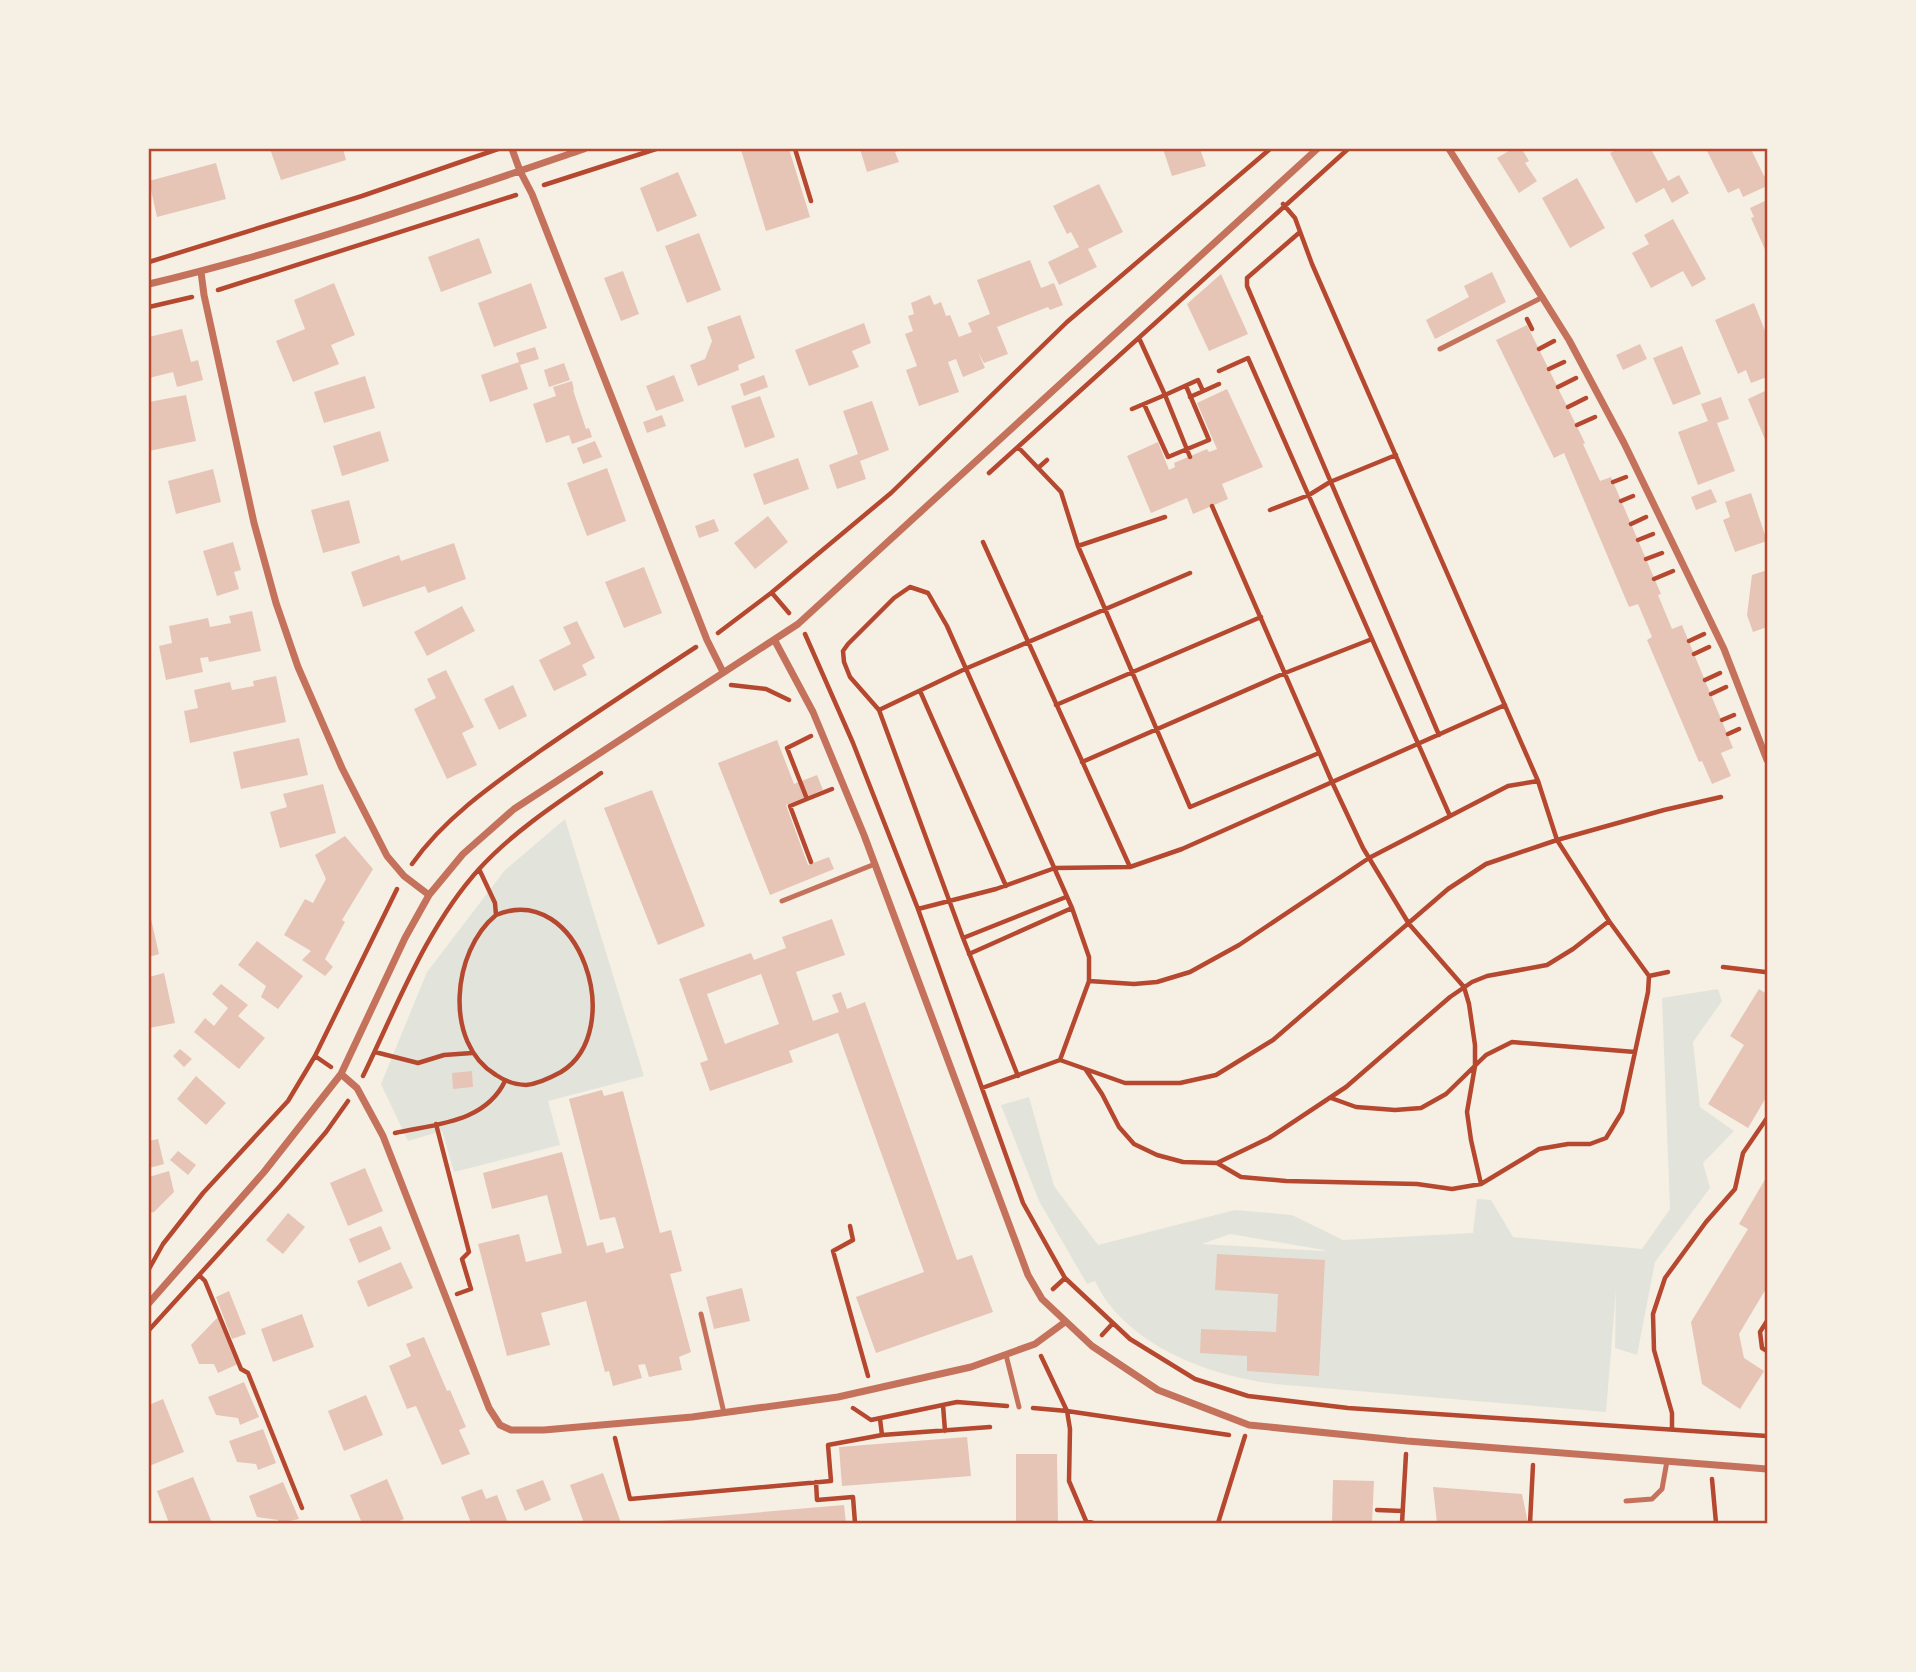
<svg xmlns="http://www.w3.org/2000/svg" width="1916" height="1672" font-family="'PT Serif',serif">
  <rect width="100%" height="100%" fill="#f6efe4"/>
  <path fill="#e2e4dc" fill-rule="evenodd" d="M565,819l79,257 -96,25 12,44 -106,27 -12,-41 -34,10 -27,-57 46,-112 78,-102z
    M1718,989l4,12 -29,41 7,65 34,24 -31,32 7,25 -55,74 -18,93 -22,-7 1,-58 -10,122 -331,-28c-66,-8 -150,-39 -180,-103l-8,3 -48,-83 -38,-96 28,-8 25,89 44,59 137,-35 57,5 51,25 130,-7 4,-34 14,1 22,37 129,12 28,-40 -8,-211zM1230,1234l94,16v1l-122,-7z"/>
  <path fill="#e6c5b7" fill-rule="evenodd" d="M270,149h73l3,11 -65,20z
    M747,149h42l21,68 -44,14 -25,-81z
    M860,149h44l-9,3 4,10 -32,10z
    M1163,149h37l6,17 -34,10z
    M1512,149h15l-4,2 6,10 -4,2 12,18 -18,12 -22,-35z
    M1618,149h33l17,32 11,-6 10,18 -17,10 -8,-15 -28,15 -26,-50z
    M1706,149h45l13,27 3,-2v12l-24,11 -4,-9 -11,5z
    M216,163l10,36 -69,18 -8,-36z
    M678,172l19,44 -40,16 -17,-44z
    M1577,178l28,50 -35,20 -28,-50z
    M1099,184l24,48 -35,17 9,18 -38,18 -11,-23 31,-15 -8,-15 -4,2 -14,-28z
    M1767,200v54l-16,-36 3,-1 -4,-9z
    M1673,219l33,60 -14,8 -9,-16 -32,17 -19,-35 17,-9 -5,-9z
    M699,233l22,57 -34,13 -22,-57z
    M479,238l13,35 -51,19 -13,-35z
    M1030,260l11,28 13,-5 9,22 -13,5 -2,-3 -51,20 11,27 -24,9 -6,-11 7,16 -22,9 -7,-18 -8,3 11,30 -40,14 -13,-36 11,-4 -12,-32 8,-3 -5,-15 6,-2 -3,-11 19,-8 4,10 7,-3 5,14 4,-1 9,22 13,-5 -4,-9 22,-9 -13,-34z
    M623,271l16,43 -18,7 -17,-43z
    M1492,272l14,30 -71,37 -9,-19 43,-23 -5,-11z
    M1221,274l27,60 -39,17 -22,-47z
    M334,283l21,52 -24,10 8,19 -46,18 -17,-41 29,-12 -11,-29z
    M531,283l16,45 -53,19 -16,-44z
    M1754,303l13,33v41l-16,6 -5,-13 -8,4 -23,-54z
    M740,315l15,43 -17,7 1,5 -41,16 -8,-21 15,-6 7,-18 -5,-14z
    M864,323l7,20 -19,8 7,16 -50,19 -14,-36z
    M1527,325l58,118 -2,1 17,37 11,-4 50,117 -3,1 14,34 10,-4 51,123 -12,5 10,23 -19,8 -10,-23 -3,1 -52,-122 5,-3 -14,-33 -9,3 -65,-154 -10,5 -58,-118z
    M182,329l9,33 7,-2 5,20 -26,7 -4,-15 -24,6v-41z
    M1640,344l7,15 -24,11 -7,-15z
    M1682,346l19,48 -28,11 -20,-47z
    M535,347l4,12 -19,6 8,24 -38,13 -9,-27 38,-13 -3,-9z
    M564,363l6,17 -21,7 -5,-17z
    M674,375l10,26 -28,10 -10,-25z
    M764,375l4,12 -24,9 -4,-12z
    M365,376l10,32 -51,15 -10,-31z
    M572,381l2,9h-1l13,39 3,-1 3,9 -20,7 -3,-9 -23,8 -13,-39 23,-8 -3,-9z
    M1227,389l36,78 -41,17 6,15 -35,15 -6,-16 -36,15 -24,-57 31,-14 11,28 6,-3 -1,-4 33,-14 2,3 8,-3 -20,-46z
    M1767,390v54l-19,-45z
    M186,395l10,46 -47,10v-49z
    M760,396l15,41 -30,11 -14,-42z
    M1721,397l8,22 -12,4 18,48 -37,14 -20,-53 30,-11 -7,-17z
    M872,401l17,49 -29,11 6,18 -29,10 -8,-24 29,-11 -15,-43z
    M662,415l4,11 -19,7 -4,-11z
    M380,431l9,30 -47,15 -9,-30z
    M595,441l7,16 -19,7 -6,-16z
    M798,458l11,31 -45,16 -11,-31z
    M607,468l19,53 -39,15 -20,-53z
    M213,469l8,33 -45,12 -8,-33z
    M1711,489l6,13 -21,8 -5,-13z
    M1751,493l16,48 -32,11 -12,-32 7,-3 -5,-15z
    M349,500l11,43 -37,10 -12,-43z
    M768,516l20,26 -33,27 -21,-26z
    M714,519l5,12 -20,7 -4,-12z
    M233,542l8,28 -7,2 5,17 -22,7 -14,-45z
    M454,543l12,36 -38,14 -3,-7 -62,21 -12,-35 48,-17 2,6z
    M644,567l18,46 -38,15 -19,-46z
    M1767,570v57l-14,5 -6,-17 5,-40z
    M462,606l13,25 -48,25 -13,-24z
    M252,611l9,40 -52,11 -1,-5 -8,1 3,14 -37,8 -7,-34 13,-3 -3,-17 39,-8 2,9 21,-4 -2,-7z
    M577,621l18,37 -13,7 5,10 -33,16 -15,-31 32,-16 -8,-17z
    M446,670l28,57 -12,6 15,32 -30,14 -33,-70 22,-11 -9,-19z
    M276,676l10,46 -96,21 -6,-32 14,-3 -4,-18 36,-8 2,8 22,-4 -1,-5z
    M513,685l14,31 -28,14 -15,-31z
    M299,738l9,37 -67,14 -8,-37z
    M777,740l17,44 23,-9 6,15 -37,15 22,60 21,-8 5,12 -64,26 -52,-132z
    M323,784l13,49 -56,15 -10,-36 17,-5 -4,-13z
    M652,790l53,136 -47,19 -54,-137z
    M345,836l28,33 -31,51 3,2 -20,37 8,8 -8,9 -23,-16 9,-9 -27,-16 21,-36 8,4 13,-24 -11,-24z
    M149,910l10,44 -10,3z
    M832,919l13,36 -49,17 17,49 26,-9 -7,-17 9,-3 6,17 18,-7 92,258 15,-5 21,57 -117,41 -20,-56 68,-25 -86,-239 -49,18 4,11 -83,29 -10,-28 8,-3 -29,-81 72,-26 3,7 32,-12 -4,-11zM761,974l18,50 -54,20 -18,-50z
    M257,941l46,35 -25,33 -17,-12 5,-11 -28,-21z
    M164,973l11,50 -26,5v-51z
    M221,984l27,21 -10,11 27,22 -26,31 -45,-37 11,-14 9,8 14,-18 -16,-14z
    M1759,989l8,5v102l-19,32 -40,-24 36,-59 -14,-9z
    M180,1049l12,10 -8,8 -11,-11z
    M472,1071l1,16 -20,2 -1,-16z
    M196,1076l30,27 -20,22 -29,-26z
    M602,1090l2,6 19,-5 37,142 11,-3 11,41 -12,3 21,78 -12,5 3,13 -33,7 -4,-13 -7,1 4,13 -29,8 -4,-15 -4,1 -19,-71 -45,12 9,32 -43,11 -29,-112 41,-10 7,28 36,-9 -15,-58 -55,14 -9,-36 79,-21 25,94 16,-4 3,11 18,-5 -9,-31 -15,3 -31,-121z
    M158,1139l6,25 -15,4v-27z
    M178,1151l18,14 -8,10 -18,-15z
    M365,1168l18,43 -35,15 -18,-43z
    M169,1171l5,21 -20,20 -5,1v-36z
    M1767,1176v111l-28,47 5,24 20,13 -24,38 -38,-25 -11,-62 57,-93 -9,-5z
    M288,1213l17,14 -22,27 -17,-14z
    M381,1226l10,23 -32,14 -10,-24z
    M1217,1254l108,6 -6,116 -72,-5v-15l-47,-3 1,-24 75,3 2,-38 -63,-4z
    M401,1262l12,26 -45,19 -11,-26z
    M742,1288l8,33 -36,8 -8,-32z
    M229,1291l17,43 -14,5 -16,-42z
    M302,1314l12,33 -41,15 -12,-33z
    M219,1316l19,48 -20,9 -4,-9h-15l-8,-19z
    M424,1337l23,54 3,-1 16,37 -7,3 11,24 -28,11 -26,-59 -9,3 -18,-43 22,-10 -5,-12z
    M244,1382l15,35 -19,8 -2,-7 -22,-3 -8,-18z
    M366,1395l17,40 -39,16 -16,-40z
    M163,1399l21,53 -35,14v-61z
    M263,1429l13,34 -18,7 -2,-6 -19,-2 -8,-21z
    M967,1437l4,39 -129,10 -3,-39z
    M1016,1454h41l1,69h-42z
    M603,1473l18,50h-37l-14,-38z
    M193,1477l19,46h-43l-12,-32z
    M387,1479l17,40 -10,4h-32l-12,-28z
    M543,1480l8,20 -26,11 -9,-21z
    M1333,1480l41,1 -2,42h-40z
    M283,1482l16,37 -20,4 -1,-3 -21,-3 -8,-21z
    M1433,1487l89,7 6,29h-91z
    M482,1489l4,10 11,-4 11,28h-37l-10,-26z
    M844,1505l2,18h-187v-2z"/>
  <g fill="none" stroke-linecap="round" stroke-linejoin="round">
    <path stroke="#b5482f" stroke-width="4.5" d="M795,149l16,52
      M544,185l112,-36
      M1300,232l-53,46v8l192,449
      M149,262l213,-66 136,-47
      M218,290l298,-95
      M149,307l43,-10
      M1527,319l5,10
      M1539,349l15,-8
      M1549,369l15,-7
      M1219,371l29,-13 202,458
      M1558,387l18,-9
      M1190,397l29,-13
      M1144,404l24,53 41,-17 -23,-54
      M1568,407l18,-9
      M1132,409l33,-14 -26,-57
      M1577,425l18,-8
      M1018,447l43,45 17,54 112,261 129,-54
      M1190,457l-25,-62 33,-15 5,11
      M1038,468l9,-8
      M989,473l359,-324
      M1613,482l13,-5
      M1621,501l12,-5
      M1212,506l120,276 31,66 46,76 55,63 5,17 6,41v21l-8,46 4,28 10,44
      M1270,510l39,-15 21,-13 66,-27
      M1631,524l15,-7
      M1638,540l15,-6
      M983,542l147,325
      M1078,546l87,-29
      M1646,559l16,-6
      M1654,579l19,-8
      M772,593l17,20
      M718,633l53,-40 120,-100 176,-171 203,-173
      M805,634l48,109 65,166 105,294 42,75 65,61 65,40 53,17 100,12 419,28
      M1689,641l15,-7
      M1694,654l15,-7
      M1705,680l15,-7
      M731,685l35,4 23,11
      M920,691l86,195
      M1711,694l15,-7
      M1056,705l205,-88
      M879,710l86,-41 225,-96
      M1722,720l12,-5
      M1728,734l11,-5
      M811,736l-24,12 20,51 -17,7 21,56
      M1082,762l203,-89 87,-34
      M807,799l25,-10
      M412,864c33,-47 83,-81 128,-113 52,-36 104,-70 156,-104
      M479,869l16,34 1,12c84,-35 132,116 65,157 -11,6 -23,12 -35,13 -12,0 -21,-4 -30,-10 -53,-32 -44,-124 0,-160
      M918,909l78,-20 59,-21 75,-1 52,-18 323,-144
      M963,938l103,-41
      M969,954l103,-46
      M1723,967l42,5
      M1649,976l19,-4
      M1089,981l45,3 23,-2 33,-10 49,-27 130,-87 139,-72 30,-5
      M375,1052l43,11 26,-8 28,-2
      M315,1056l16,11
      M1086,1070l16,24 17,33 15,17 23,11 26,7 34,1 52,-25 77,-51 104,-90 22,-15 15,-6 60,-11 26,-16 36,-28
      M363,1076c34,-70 64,-150 117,-208 34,-37 80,-67 121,-95
      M1018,1076l-55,-138 -84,-228 -29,-33 -6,-15 -1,-11 5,-7 46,-46 16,-11 18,6 19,33 125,282 17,49v24l-29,79
      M982,1088l78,-28 65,23h55l36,-8 57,-35 175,-151 38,-25 71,-24 107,-30 57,-13
      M1331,1098l25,9 39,3 26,-2 25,-14 40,-39 26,-13 123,10
      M436,1124l33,128 -7,7 9,30 -14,5
      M395,1133c40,-9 90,-10 110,-52
      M1217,1163l24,14 45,4 131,3 35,5 29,-5 58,-35 29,-5h22l16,-6 16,-26 26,-120 1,-16 -40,-55 -52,-81 -19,-59 -226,-517 -17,-46 -12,-14
      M850,1226l3,14 -20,11 35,125
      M149,1269l14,-25 40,-51 85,-92 27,-45 82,-167
      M200,1276l5,5 36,88 7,4 54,135
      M1053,1289l12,-11
      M1767,1321l-7,11 2,16 5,3
      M149,1330l131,-144 46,-54 22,-31
      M1102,1335l11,-12
      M1041,1356l26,55 3,18 -1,52 17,40 7,2
      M943,1405l2,26
      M853,1408l18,12 86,-18 50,4
      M1033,1408l34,3 162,24
      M1672,1428v-15l-18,-63 -1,-36 12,-36 41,-56 29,-33 8,-36 24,-35
      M882,1435l108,-8
      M615,1438l15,61 201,-18 -3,-36 54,-10 -2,-16
      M1712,1479l4,44
      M816,1482l1,18 36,-3 2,26
      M1377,1510l26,1
      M1218,1523l27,-87
      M1402,1523l4,-69
      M1530,1523l3,-58"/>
    <path stroke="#c5725c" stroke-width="5" d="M1440,349l103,-52
      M782,901l93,-37
      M701,1314l23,99
      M1006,1355l13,52
      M1626,1501l26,-2 10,-10 5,-28"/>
    <path stroke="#c5725c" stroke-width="7" d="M512,149l8,22 12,23 175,446 16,32
      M1449,149l120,191 55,103 100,206 43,111
      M201,272l3,23 50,228 22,80 22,64 44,101 45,88 17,20 25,19
      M149,284c147,-35 291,-86 435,-135
      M775,641l38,71 51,123 164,440 14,24 50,47 66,44 91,35 158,16 360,28
      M341,1074l16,14 26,48 106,272 11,17 11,5h33l148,-13 146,-20 133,-30 64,-23 30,-22
      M149,1303l115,-131 77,-98 64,-136 24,-43 34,-41 51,-45 284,-185 519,-475"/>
  </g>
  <rect width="1916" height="1672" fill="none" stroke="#f6efe4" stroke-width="301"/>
  <rect x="150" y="150" width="1616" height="1372" fill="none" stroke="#b5482f" stroke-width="2.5"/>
</svg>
